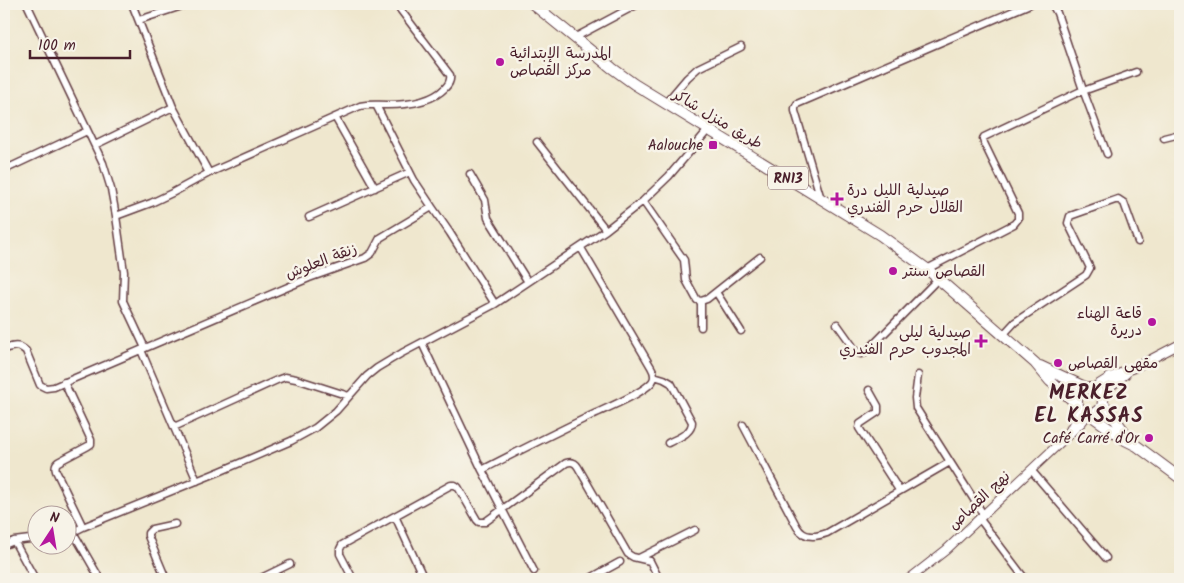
<svg xmlns="http://www.w3.org/2000/svg" width="1184" height="583" font-family="Kalam,'Playpen Sans Arabic',sans-serif">
  <rect width="100%" height="100%" fill="#f7f3e8"/>
  <filter id="ink" filterUnits="userSpaceOnUse"><feTurbulence type="fractalNoise" baseFrequency=".02" numOctaves="2"/><feDisplacementMap in="SourceGraphic" scale="10" xChannelSelector="R" yChannelSelector="G"/><feConvolveMatrix kernelMatrix="1 2 1 2 8 2 1 2 1" color-interpolation-filters="sRGB"/></filter>
  <filter id="wash" filterUnits="userSpaceOnUse"><feTurbulence type="fractalNoise" baseFrequency=".0096" numOctaves="4" result="noise"/><feDisplacementMap in="SourceGraphic" scale="20" xChannelSelector="R" yChannelSelector="G"/><feGaussianBlur stdDeviation="1.12" result="paint"/><feColorMatrix in="noise" values="0 0 0 0 0 0 0 0 0 0 0 0 0 0 0 0 0 1.4 0 .05"/><feComposite in="paint" operator="in"/></filter>
  <g filter="url(#wash)">
    <rect width="100%" height="100%" fill="#efe7ce"/>
  </g>
  <g filter="url(#ink)">
    <g fill="none" stroke-linecap="round" stroke-linejoin="round">
      <defs>
        <path id="minor" d="M27,4l76,159 8,26 5,27 35,-13 21,-10 37,-20 151,-67c9,-2 17,-1 27,-1 19,0 44,-2 58,-17 4,-4 6,-8 5,-13l-54,-71
          M132,4l41,103 36,66
          M1052,4l5,9 26,77 24,64
          M139,20l49,-16
          M574,38l64,-34
          M1083,91l53,-19
          M665,104l22,-26 11,-10 43,-21
          M376,105l38,75 18,27
          M335,117l40,71
          M1164,138l16,-4
          M537,142l69,88
          M95,145l78,-38
          M4,170l83,-39
          M470,174l15,26 3,18 40,64
          M821,199l-26,-88v-3l2,-4 233,-100
          M643,201l41,59 2,20 11,20 4,1v26
          M116,216l8,56 -1,29 22,47
          M309,217l101,-45
          M927,269l87,-45 4,-5v-6l-34,-70 -1,-4 1,-2 99,-47
          M716,292l25,39
          M701,301l6,-2 53,-42
          M837,324l20,28 4,2 4,-1 74,-75
          M1003,335l12,-13 71,-47 4,-7 -22,-45 2,-7 48,-17 6,4 14,39
          M422,343l60,127 52,101
          M4,349c9,-3 15,-5 22,2l14,34 6,3 8,-1 255,-109 56,-20 7,-5 8,-15 52,-31 18,26 45,71 111,-74 37,-29 26,-25 39,-46
          M141,350l56,131
          M918,375l-3,23 1,10 67,106
          M654,376l10,3 7,4 21,39c0,12 -15,16 -24,21
          M64,382l27,58v4l-3,2 -30,16c-3,2 -3,5 -2,9l27,56
          M869,390l9,16v6l-18,12 -1,4 40,62
          M743,425l54,102c7,12 19,10 30,6l123,-71
          M174,427l103,-47 8,-3 11,2 53,17
          M482,470c36,-19 73,-37 110,-55 15,-7 50,-21 60,-33 4,-5 2,-10 -1,-15l-70,-119
          M1031,470l75,88
          M395,516l29,63
          M979,518l46,61
          M73,532l27,47
          M68,533l5,-1 10,-5 138,-56 70,-30 24,-13 21,-17 31,-35 10,-8 25,-15 93,-49
          M14,541l21,38
          M4,545l10,-4 24,-3
          M639,558l56,-28
          M166,579l-18,-43v-3l4,-4 23,-5
          M259,579l31,-15
          M353,579l-13,-25v-5l2,-4 109,-60h4l3,2 19,33 2,2h6l81,-59c6,-2 9,-1 12,4l50,87 5,3 17,4 9,18
          M589,579l31,-17"/>
        <path id="tertiary" d="M1091,389l19,-12 24,-9 46,-24
          M1103,400l7,-13 16,-13
          M1069,432l6,-12 4,-13
          M909,579l37,-29 136,-128 6,-8"/>
        <path id="primary" d="M533,4l79,64 22,16 246,151 47,34 108,94 15,18 28,24
          M1040,366l49,23
          M1077 401a13 13 0 1 1 26 0a13 13 0 1 1-26 0Z
          M1103,403l26,35
          M1089,414l36,26 12,6 43,32"/>
      </defs>
      <use href="#minor" stroke="#633d43" stroke-width="9"/>
      <use href="#tertiary" stroke="#633d43" stroke-width="10"/>
      <use href="#primary" stroke="#633d43" stroke-width="12"/>
      <use href="#minor" stroke="#fff" stroke-width="6"/>
      <use href="#tertiary" stroke="#fff" stroke-width="8"/>
      <use href="#primary" stroke="#fff" stroke-width="10"/>
    </g>
  </g>
  <g fill="#b5179e" stroke="#f7f3e8" stroke-width="2">
    <circle cx="500" cy="62" r="5"/>
    <rect x="708" y="140" width="10" height="10" rx="2.5"/>
    <path d="M834.5 191.5h5v5h5v5h-5v5h-5v-5h-5v-5h5z"/>
    <circle cx="893" cy="271" r="5"/>
    <circle cx="1152" cy="322" r="5"/>
    <path d="M978.5 333.5h5v5h5v5h-5v5h-5v-5h-5v-5h5z"/>
    <circle cx="1058" cy="363" r="5"/>
    <circle cx="1149" cy="438" r="5"/>
  </g>
  <g text-anchor="middle" stroke-width="5" stroke-linejoin="round" paint-order="stroke">
    <rect fill="#f7f3e8" stroke="#7e5f64" stroke-width="1" x="768" y="166.5" width="40" height="23" rx="4"/>
    <g font-size="14" font-weight="bold" fill="#4a1f2b">
      <text x="788" y="183">RN13</text>
    </g>
    <g font-size="15" fill="#4a1f2b" stroke="#f7f3e8" text-anchor="start">
      <text x="510" y="58">المدرسة الإبتدائية<tspan x="510" dy="17">مركز القصاص</tspan></text>
      <text x="703" y="150" text-anchor="end">Aalouche</text>
      <text x="847" y="195">صيدلية الليل درة<tspan x="847" dy="17">القلال حرم الفندري</tspan></text>
      <text x="903" y="276">القصاص سنتر</text>
      <text x="1142" y="318" text-anchor="end">قاعة الهناء<tspan x="1142" dy="17">دريرة</tspan></text>
      <text x="971" y="337" text-anchor="end">صيدلية ليلى<tspan x="971" dy="17">المجدوب حرم الفندري</tspan></text>
      <text x="1068" y="368">مقهى القصاص</text>
      <text x="1139" y="443" text-anchor="end">Café Carré d'Or</text>
    </g>
    <g font-size="15" fill="#4a1f2b" stroke="#f7f3e8">
      <text transform="translate(718 119) rotate(31)" y="5">طريق منزل شاكر</text>
      <text transform="translate(321 261) rotate(-21)" y="5">زنقة العلوش</text>
      <text transform="translate(979 500) rotate(-43)" y="5">نهج القصاص</text>
    </g>
    <g font-size="20" font-weight="bold" letter-spacing="1" fill="#4a1f2b" stroke="#f7f3e8">
      <text x="1089" y="399">MERKEZ<tspan x="1089" dy="23">EL KASSAS</tspan></text>
    </g>
  </g>
  <rect width="1184" height="583" fill="none" stroke="#f7f3e8" stroke-width="20"/>
  <g transform="translate(52 530) rotate(12)"><circle r="24" fill="#f7f3e8" stroke="#b29e9c"/>
  <path d="M0-4L9 19L0 12L-9 19Z" fill="#b5179e"/>
  <text y="-8" font-size="14" font-weight="bold" text-anchor="middle" fill="#4a1f2b">N</text>
  </g>
  <path d="M30 50v8h100v-8" fill="none" stroke="#4a1f2b" stroke-width="2.5"/>
  <text x="38" y="50" font-size="15" fill="#4a1f2b" stroke="#f7f3e8" stroke-width="4" paint-order="stroke">100 m</text>
</svg>
